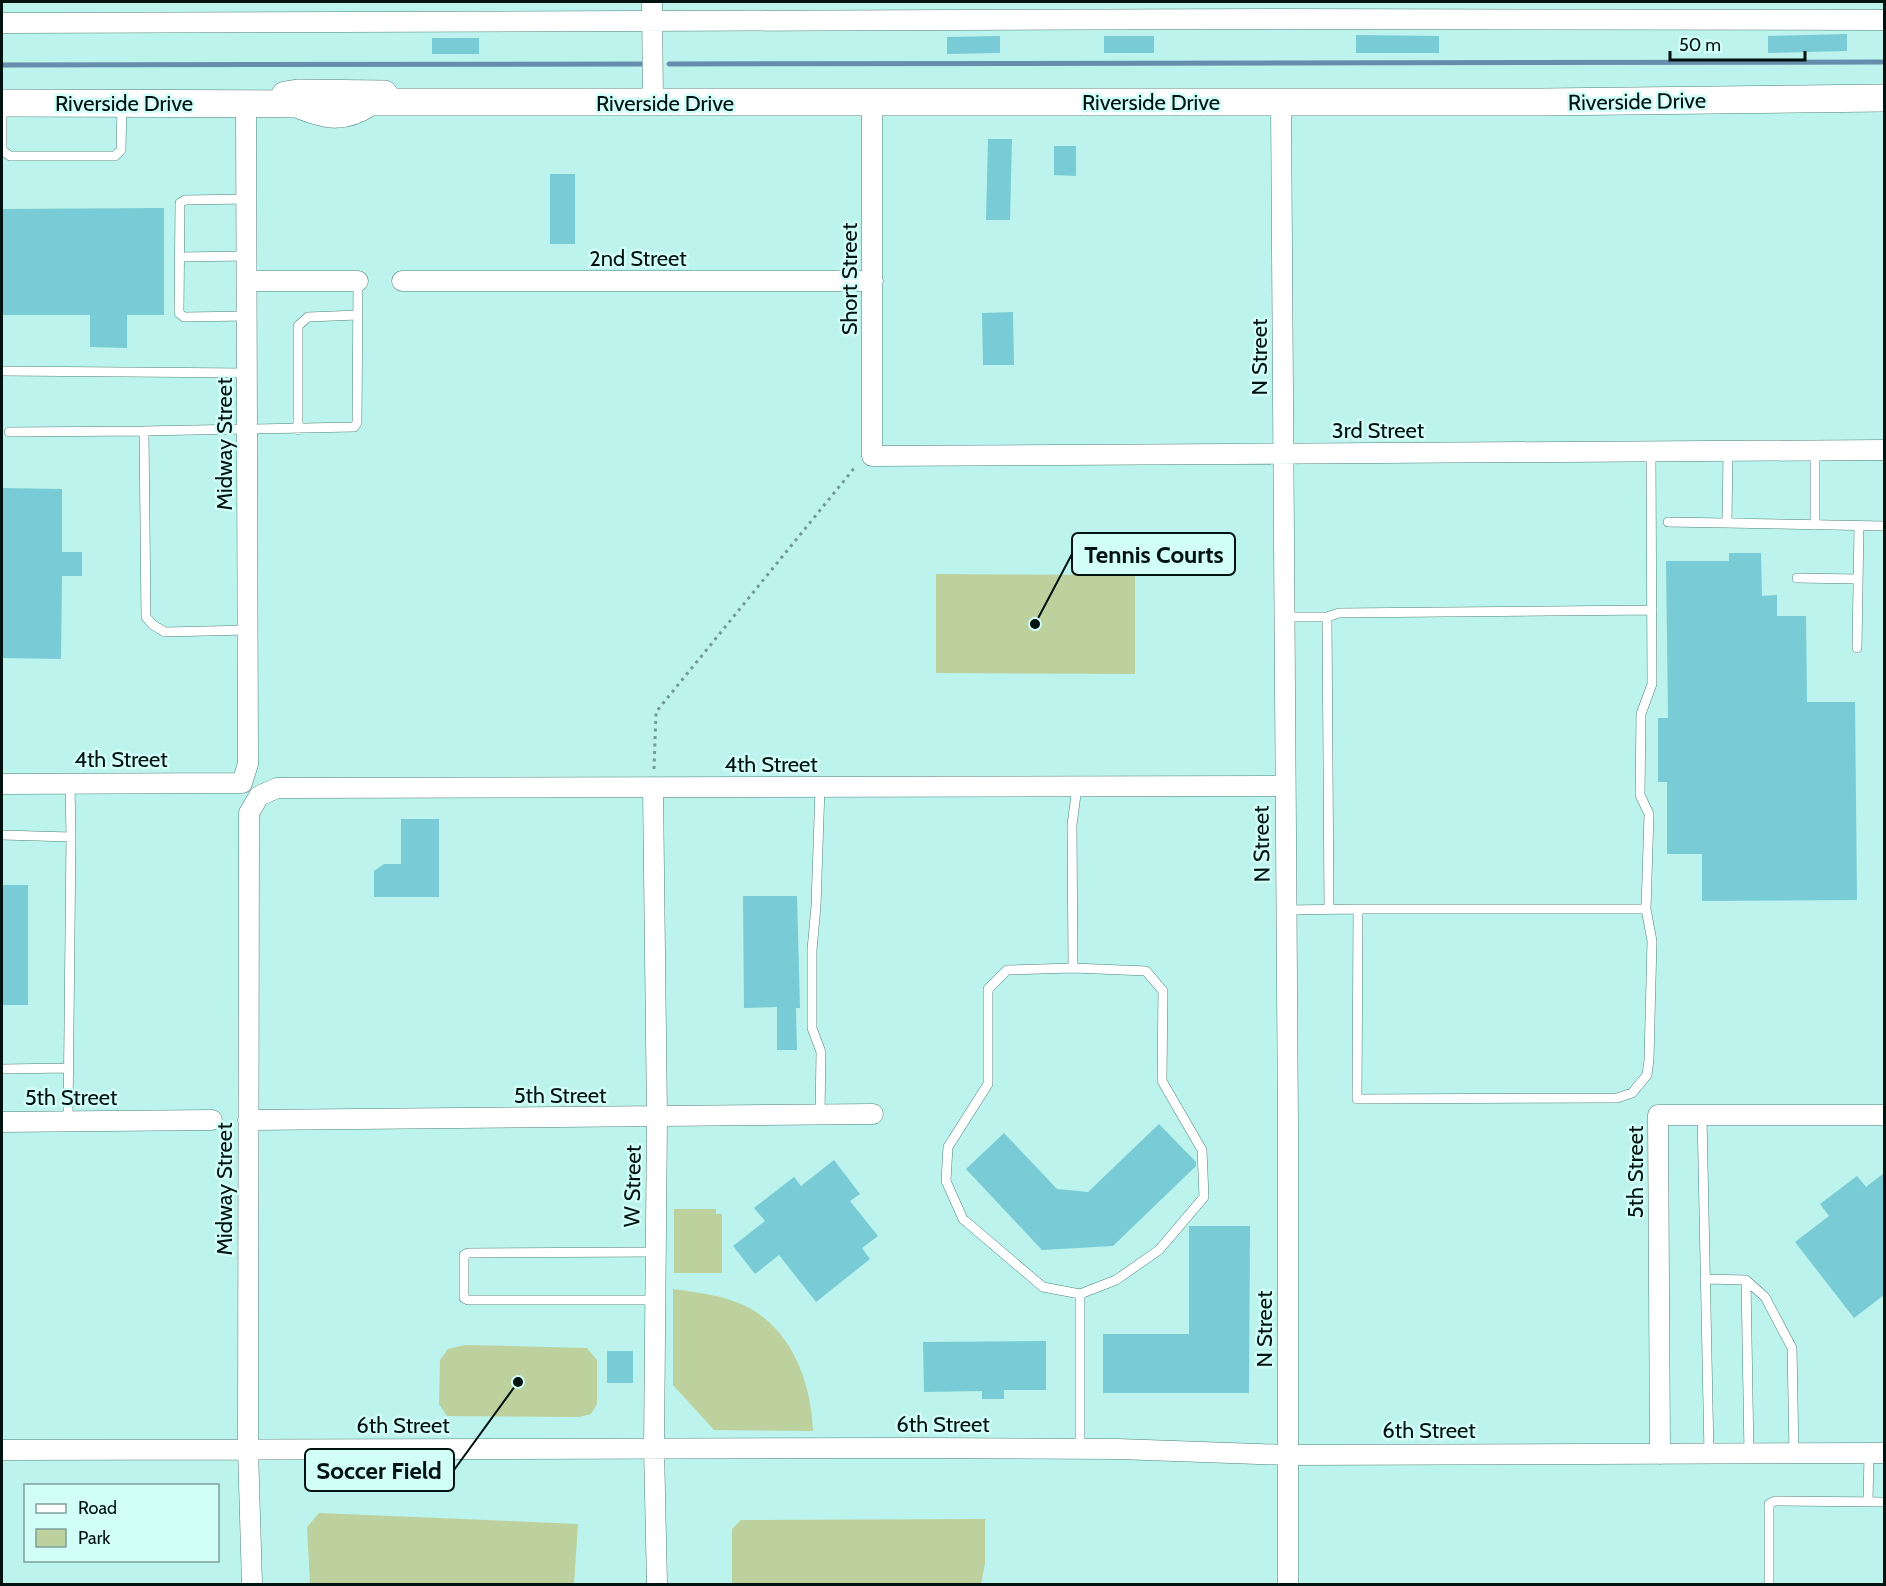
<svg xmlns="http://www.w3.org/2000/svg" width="1886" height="1586" font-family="Cabin,sans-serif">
  <rect width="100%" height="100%" fill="#bcf3ec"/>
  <path fill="#bcd19d" d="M936,574l199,1v99l-199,-1z
    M674,1209h42v5h6v59h-48z
    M673,1289c20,3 40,5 60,12 55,18 78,77 80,130l-99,-1 -41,-45z
    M465,1345l122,3 10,12v44l-6,10 -12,3 -132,-1 -8,-12 1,-44 8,-11z
    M319,1513l259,11 -4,60h-264l-3,-57z
    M985,1519v45l-4,20h-249v-55l9,-9z"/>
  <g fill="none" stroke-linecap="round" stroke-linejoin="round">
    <path stroke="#668eac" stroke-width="5" d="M669,64l1215,-2
      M2,65l639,-1"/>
  </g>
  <path fill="#79cbd5" d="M1847,34v17l-79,2v-17z
    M1356,35l83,1v17h-83z
    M1000,36v17l-53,1v-17z
    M1104,36h50v17h-50z
    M432,38h47v16h-47z
    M988,139h24l-2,81h-24z
    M1054,146h22v30l-22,-1z
    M550,174h25v70h-25z
    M164,208v107h-37v33l-37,-1v-32h-88v-106z
    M1013,312l1,53h-31l-1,-52z
    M2,488l60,1v63h20v24h-20l-1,83 -59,-1z
    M1729,553h32l1,43 15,-1v21h29l1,86h48l2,198 -155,1v-47h-35v-72h-9v-64h10l-2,-157h63z
    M401,819h38v78h-65v-26l10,-7h17z
    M2,885h26v120h-26z
    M743,896h54l3,112h-4l1,42h-20v-43l-33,1z
    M1159,1124l37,38v4l-83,80 -71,4 -76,-81 38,-36 53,56 31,3z
    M834,1160l26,34 -10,7 28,35 -16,12 8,11 -54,43 -37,-47 -24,19 -22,-28 32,-25 -11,-13 40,-31 7,9z
    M1884,1173v122l-30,23 -59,-76 34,-26 -9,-12 37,-28 9,11z
    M1189,1226h61l-1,167h-146v-59h86z
    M1046,1341v49h-42v9h-22v-8l-58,1 -1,-50z
    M607,1351h26v32h-26z"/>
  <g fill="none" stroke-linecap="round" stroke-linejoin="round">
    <defs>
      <path id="lane" d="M2,104v46l8,6h105l6,-6 1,-44
        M247,199l-62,1 -5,3 -1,110 5,4 63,-1
        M179,257l68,-1
        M2,371l245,2
        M298,430v-104l10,-9 50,-2
        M9,432l135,-1
        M1668,522l216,4
        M1727,523l1,-71
        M1815,525v-74
        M1797,578l61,1
        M1284,617h43l12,-4 313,-3
        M1327,617l2,292
        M248,630l-83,2 -12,-7 -7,-8 -2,-186 210,-4 3,-4 1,-142
        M1857,648l2,-122
        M1077,787l-5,38 1,143 73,3 17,20 -1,90 40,69 2,47 -45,53 -43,30 -36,14v155
        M2,835l69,2 -1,-53
        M1358,909h288
        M1286,910l72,-1 -1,190 260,-1 15,-5 15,-18 2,-15 3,-119 -6,-32 3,-95 -9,-19 1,-81 11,-30 -1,-232
        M1073,968l-66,2 -19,19v95l-40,63 -2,34 17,38 80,68 37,7
        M2,1069l66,-1
        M820,1115l1,-63 -9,-24v-78l4,-44 4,-118
        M1702,1115l7,339
        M68,1121l3,-284
        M1705,1279l41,1 19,17 27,51 2,106
        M1746,1280l3,174
        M655,1300h-187l-4,-2v-43l4,-2 188,-1
        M1868,1502l1,-49
        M1769,1584v-80l6,-3 109,1"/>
      <path id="street" d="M652,2l1,101
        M2,23l1281,-4 601,1
        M1281,102l7,1026v456
        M872,103v353l1012,-6
        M247,281h111
        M402,281h471
        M2,784l240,-1 6,-19 -2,-661
        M653,789l4,329 -3,330 3,136
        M248,1120l625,-6
        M2,1122l210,-2
        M2,1450l920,-2 196,1 170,6 596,-2
        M1660,1454l-2,-339h226
        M252,1584l-4,-135 1,-636 10,-17 18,-8 1007,-2"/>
      <path id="secondary" d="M285,95l13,-2 86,1
        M2,103l295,1c30,12 46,16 73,-2h1173l341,-4"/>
    </defs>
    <use href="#lane" stroke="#4f837d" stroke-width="10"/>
    <use href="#street" stroke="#4f837d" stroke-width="21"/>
    <use href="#secondary" stroke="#4f837d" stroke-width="28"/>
    <path stroke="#729b96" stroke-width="3" stroke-dasharray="3 4.5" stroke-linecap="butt" d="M654,769l2,-57 200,-246"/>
    <use href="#lane" stroke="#fff" stroke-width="9"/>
    <use href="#street" stroke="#fff" stroke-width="20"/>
    <use href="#secondary" stroke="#fff" stroke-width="27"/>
  </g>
  <g text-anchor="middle" stroke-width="5" stroke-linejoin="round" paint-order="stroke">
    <g font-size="22" fill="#011311" stroke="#d2fef8">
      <text transform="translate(1637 101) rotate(-1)" y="8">Riverside Drive</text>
      <text x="1151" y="110">Riverside Drive</text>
      <text x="124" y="111">Riverside Drive</text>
      <text x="665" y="111">Riverside Drive</text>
      <text x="638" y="266">2nd Street</text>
      <text transform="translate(849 279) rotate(-90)" y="8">Short Street</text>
      <text transform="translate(1259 357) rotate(-90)" y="8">N Street</text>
      <text x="1378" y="438">3rd Street</text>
      <text transform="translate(224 444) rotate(-90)" y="8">Midway Street</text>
      <text x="121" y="767">4th Street</text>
      <text x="771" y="772">4th Street</text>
      <text transform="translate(1261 844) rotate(-91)" y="8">N Street</text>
      <text x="560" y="1103">5th Street</text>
      <text x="71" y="1105">5th Street</text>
      <text transform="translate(1635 1172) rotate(-90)" y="8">5th Street</text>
      <text transform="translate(632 1186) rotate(-89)" y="8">W Street</text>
      <text transform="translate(224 1189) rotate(-90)" y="8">Midway Street</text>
      <text transform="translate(1264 1329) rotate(-90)" y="8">N Street</text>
      <text x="943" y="1432">6th Street</text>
      <text x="403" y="1433">6th Street</text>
      <text x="1429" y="1438">6th Street</text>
    </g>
  </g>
  <path fill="none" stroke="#011311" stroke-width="2" d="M1035 624L1072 554M518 1382L454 1470"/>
  <g fill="#011311" stroke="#d2fef8" stroke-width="2">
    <circle cx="1035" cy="624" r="6"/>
    <circle cx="518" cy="1382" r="6"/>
  </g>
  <g fill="#d2fef8" stroke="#011311" stroke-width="2">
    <rect x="1072" y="533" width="163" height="42" rx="6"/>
    <rect x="305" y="1449" width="149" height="42" rx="6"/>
  </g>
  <g font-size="24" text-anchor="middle" font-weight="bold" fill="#011311">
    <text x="1154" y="563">Tennis Courts</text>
    <text x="379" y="1479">Soccer Field</text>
  </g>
  <rect width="1886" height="1586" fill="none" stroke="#011311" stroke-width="6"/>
  <rect x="24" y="1484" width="195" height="78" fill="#d2fef8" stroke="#7ea09c" stroke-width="1.5"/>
  <rect x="36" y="1504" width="30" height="9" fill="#ffffff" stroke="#7ea09c" stroke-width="1.5"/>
  <text x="78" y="1514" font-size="18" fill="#011311">Road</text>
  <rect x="36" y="1529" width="30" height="18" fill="#bcd19d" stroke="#7ea09c" stroke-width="1.5"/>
  <text x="78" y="1544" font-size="18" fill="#011311">Park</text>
  <path d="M1670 51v9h135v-9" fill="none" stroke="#011311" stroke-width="3"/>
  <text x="1679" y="51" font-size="18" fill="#011311" stroke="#d2fef8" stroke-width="4.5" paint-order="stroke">50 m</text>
</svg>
